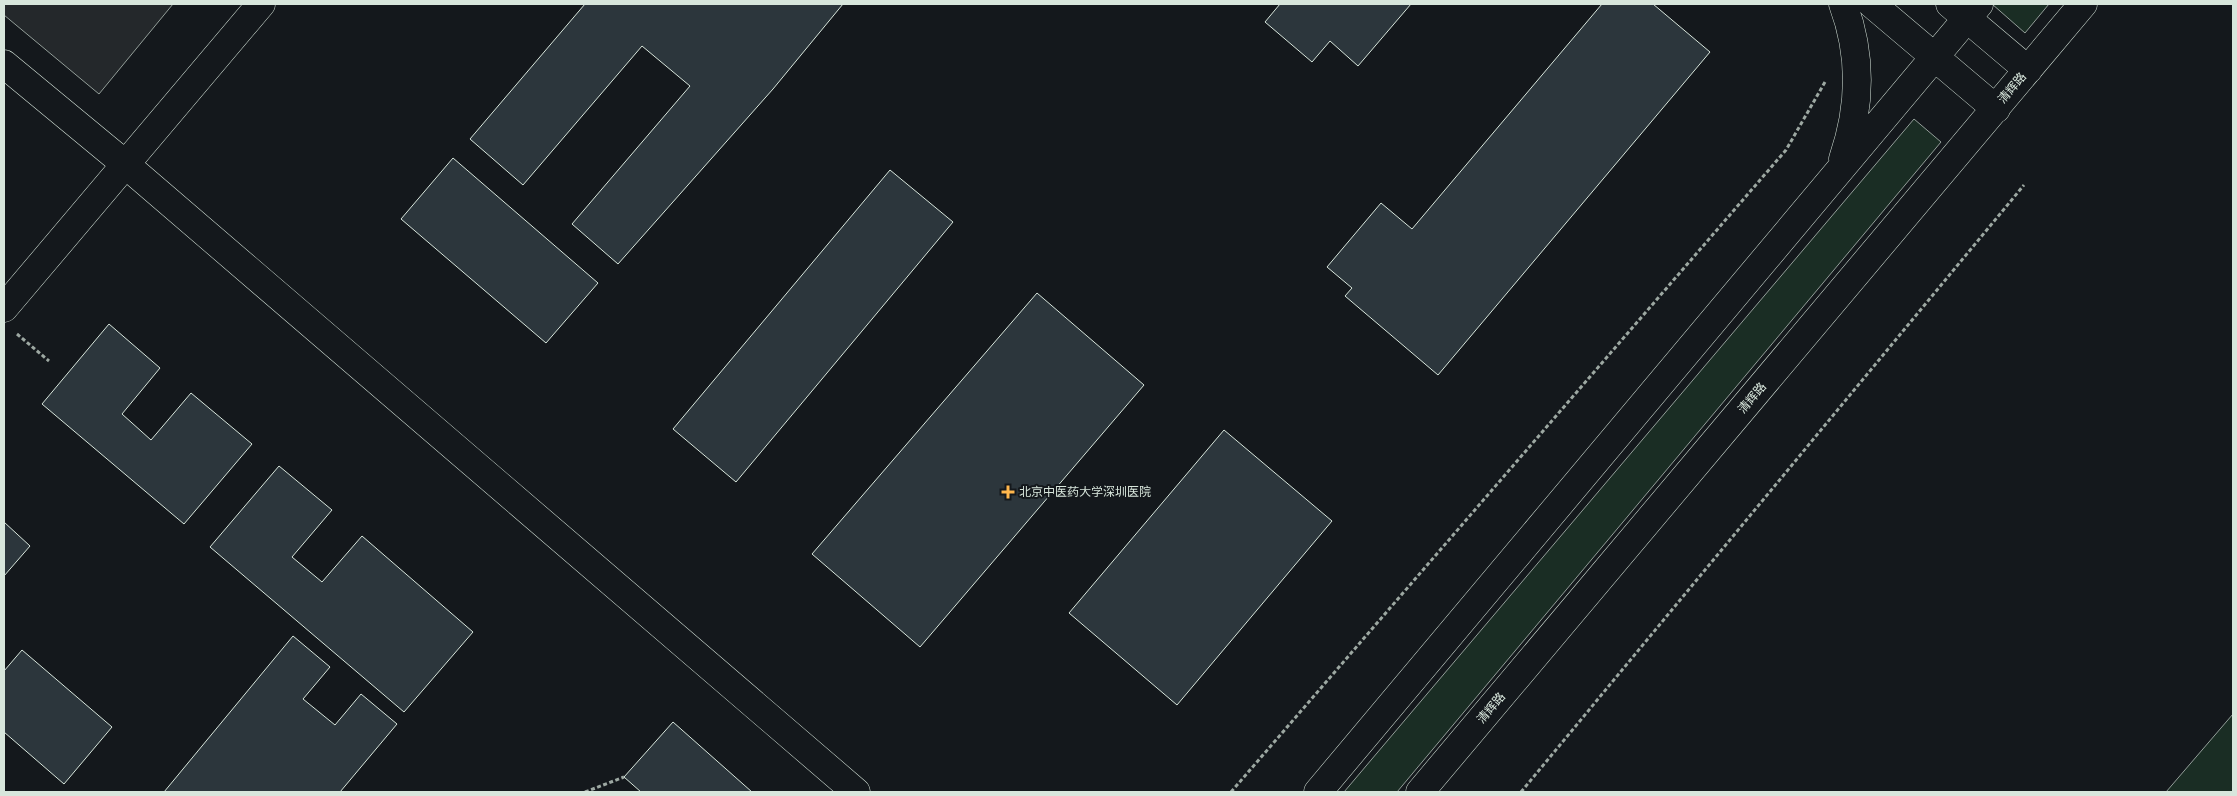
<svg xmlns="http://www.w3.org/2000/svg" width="2237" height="796" font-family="'Open Sans','Noto Sans SC',sans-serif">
  <rect width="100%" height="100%" fill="#14181c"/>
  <path fill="#1a2d24" stroke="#939e99" d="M1992,4h57l-24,29z
    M1914,119l27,23 -544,650h-53z
    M2233,714v78h-67z"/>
  <path fill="#24282b" stroke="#939e99" d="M4,4h169l-74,90 -95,-79z"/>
  <path fill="#2c363c" stroke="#d8e6dc" d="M585,4h258l-70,85 -155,175 -46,-40 118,-138 -48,-40 -119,139 -53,-46z
    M1280,4h131l-53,62 -28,-25 -18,21 -47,-40z
    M1602,4h51l57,48 -272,323 -93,-79 7,-8 -25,-21 54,-64 31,26z
    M453,158l145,125 -52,60 -145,-124z
    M890,170l63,52 -217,260 -63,-53z
    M1037,293l107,92 -224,262 -108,-93z
    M109,324l51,44 -38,46 29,26 40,-47 61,51 -68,80 -142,-120z
    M1224,430l108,91 -155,184 -108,-92z
    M279,466l53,44 -40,47 30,25 40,-46 111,96 -69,80 -194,-165z
    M4,522l26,24 -26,30z
    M293,636l37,31 -27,32 32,26 26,-31 36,30 -57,68h-176z
    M22,650l90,77 -48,57 -60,-52v-61z
    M673,722l79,70h-111l-17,-15z"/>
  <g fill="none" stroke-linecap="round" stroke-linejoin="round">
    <defs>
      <path id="minor" d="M1872,4l124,105
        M1950,4l78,66
        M4,64l121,100 731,628
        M1843,159c18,-52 19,-104 0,-155
        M4,308l257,-304
        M1318,792l661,-788
        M1420,792l663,-788"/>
    </defs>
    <use href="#minor" stroke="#d8e6dc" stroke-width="29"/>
    <path stroke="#9da8a2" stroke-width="3" stroke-dasharray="4 2.5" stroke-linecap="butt" d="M17,334l32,27
      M585,792l39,-15
      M1231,792l555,-642 39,-68
      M1521,792l503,-607"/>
    <use href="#minor" stroke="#14181c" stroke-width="28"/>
  </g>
  <path fill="#ffb74d" stroke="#14181c" stroke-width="2" d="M1005.5 484.5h5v5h5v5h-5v5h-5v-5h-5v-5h5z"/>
  <g text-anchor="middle" stroke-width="4" stroke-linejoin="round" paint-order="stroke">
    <g font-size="12" fill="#d8e6dc" stroke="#14181c">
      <text transform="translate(2012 88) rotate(-50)" y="4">清辉路</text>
      <text transform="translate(1752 398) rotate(-50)" y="4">清辉路</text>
      <text transform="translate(1491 708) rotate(-50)" y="4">清辉路</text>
    </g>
    <g font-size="12" fill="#d8e6dc" stroke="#14181c" text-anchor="start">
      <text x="1019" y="496">北京中医药大学深圳医院</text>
    </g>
  </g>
  <rect width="2237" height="796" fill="none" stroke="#d8e6dc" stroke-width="10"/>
</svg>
